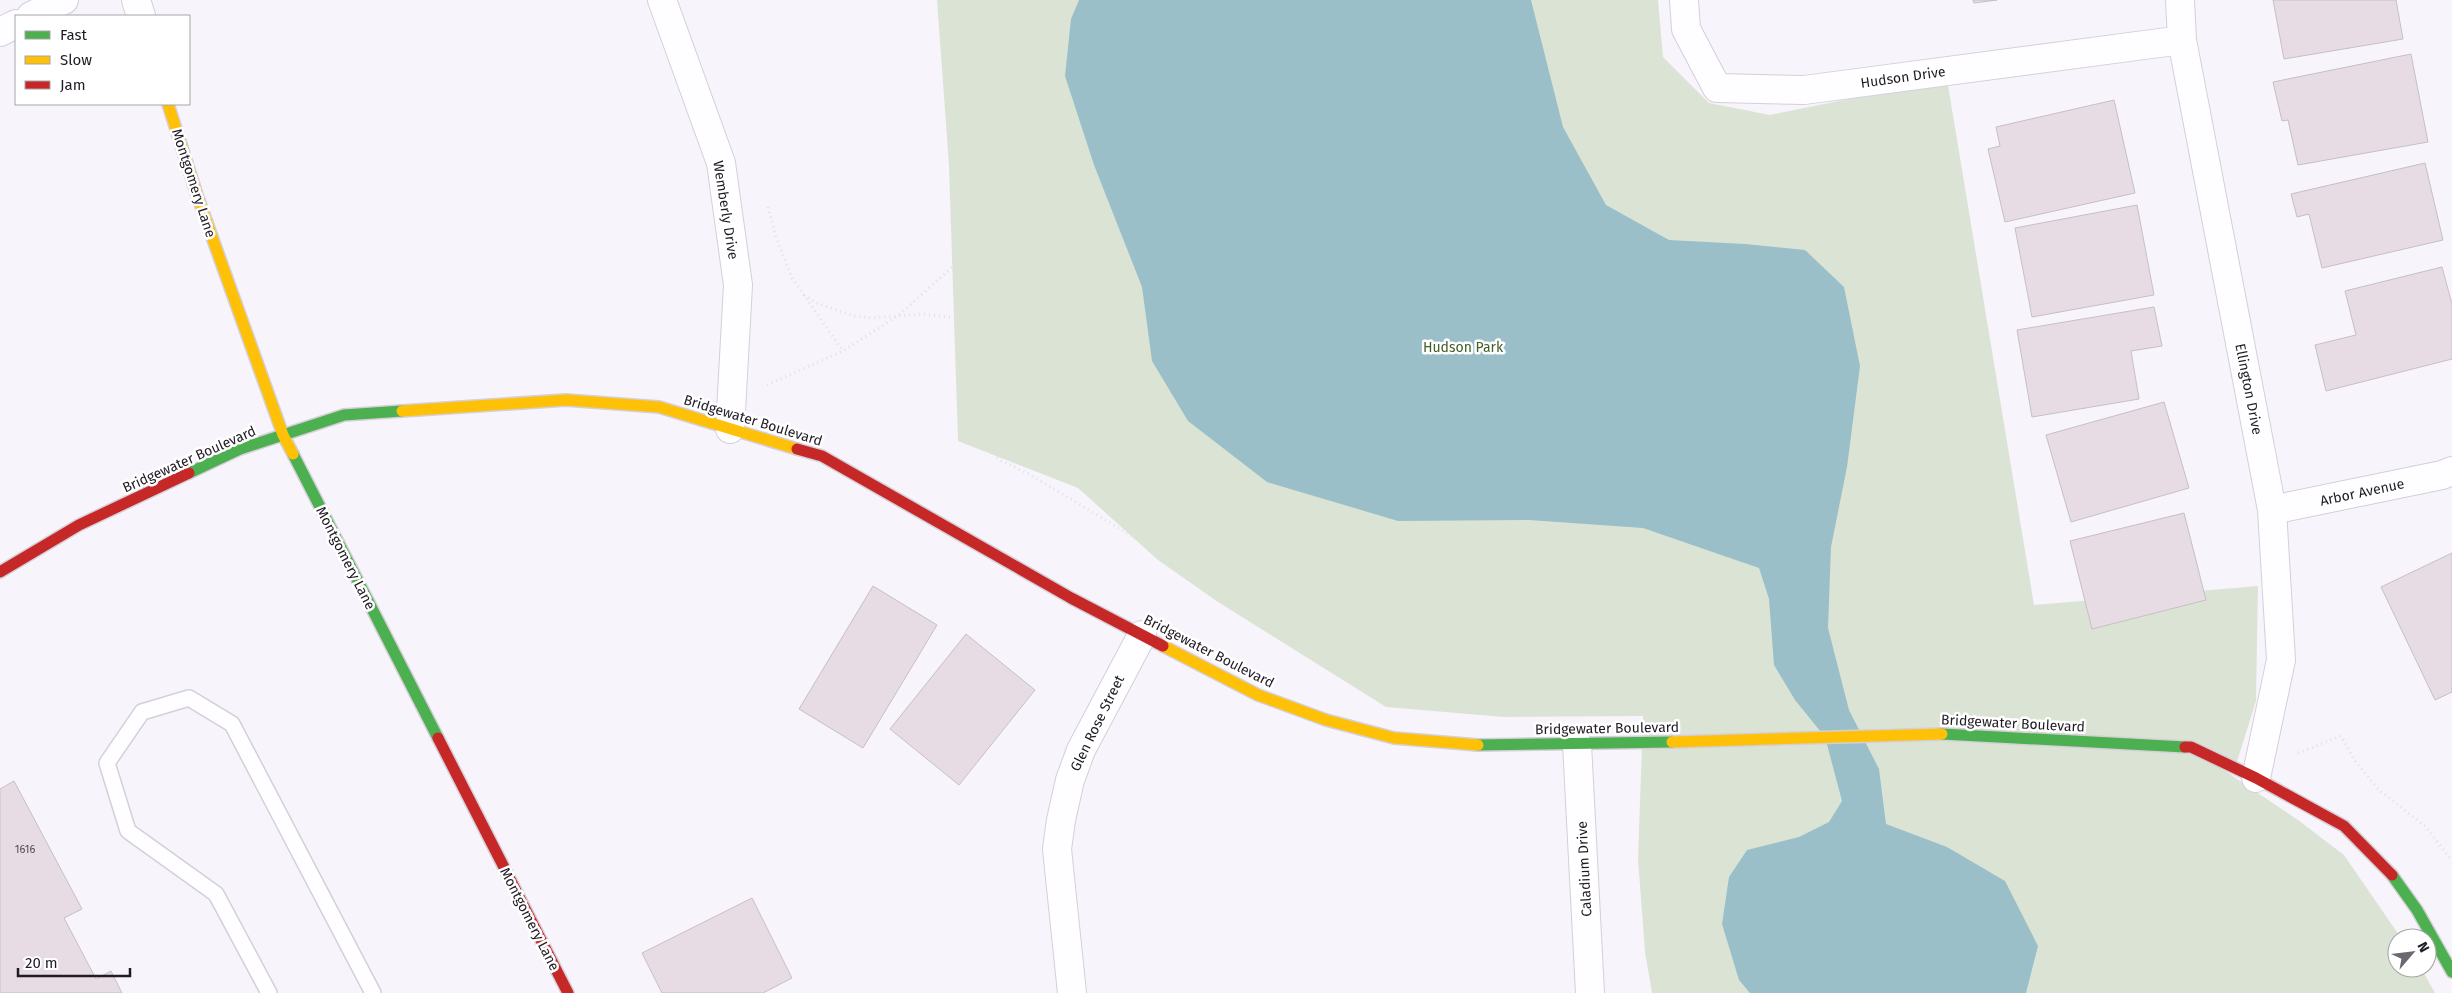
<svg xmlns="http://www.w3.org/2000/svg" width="2452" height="993" font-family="'Fira Sans',sans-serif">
  <rect width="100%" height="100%" fill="#f8f4fc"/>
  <path fill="#dbe4d4" d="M937,0h721l5,57 46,46 61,12 177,-36 87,526 224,-19 -2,115 -21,67 -41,-18 104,70 46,35 57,83h-4v30h24l14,25h-783l-7,-41 -7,-93 5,-143 -139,1 -118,-10 -168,-105 -60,-42 -80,-72 -120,-47 -9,-275z"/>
  <path fill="#9abfc8" d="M1079,0h452l32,127 43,78 63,35 76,4 60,6 39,37 16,79 -13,101 -16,80 -3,81 21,82 30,59 7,55 61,23 58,34 33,65 -12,47h-276l-11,-13 -17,-56 7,-47 18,-27 52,-13 30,-15 13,-21 -17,-64 -30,-37 -21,-35 -5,-66 -10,-31 -116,-40 -114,-8 -131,1 -131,-39 -79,-61 -36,-60 -10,-74 -48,-122 -29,-89 6,-57z"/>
  <path fill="#e7dce4" stroke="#c6bfc5" d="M1973,0h24l-23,3z
    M2273,0h123l7,39 -119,20z
    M2411,54l17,88 -130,23 -10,-45 -6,1 -9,-39z
    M2114,100l21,93 -130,29 -17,-73 12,-3 -4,-19z
    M2425,163l18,77 -121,28 -13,-54 -12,3 -6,-23z
    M2137,205l17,90 -122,22 -17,-89z
    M2442,267l10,37v55l-126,32 -11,-46 41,-10 -11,-44z
    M2154,307l8,39 -31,5 8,48 -107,18 -15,-87z
    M2164,402l25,86 -118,34 -25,-87z
    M2184,513l22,87 -114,29 -22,-88z
    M2452,553v139l-17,8 -54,-113z
    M873,586l64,39 -74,123 -64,-39z
    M966,634l69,56 -76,95 -69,-56z
    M14,781l68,128 -18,9 32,61 15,-8 11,22h-122v-204z
    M752,898l40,80 -29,15h-101l-20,-40z"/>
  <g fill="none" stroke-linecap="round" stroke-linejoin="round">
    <defs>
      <path id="lane" d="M269,993l-53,-99 -88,-63 -21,-68 35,-51 47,-14 43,26 141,269"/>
      <path id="street" d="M136,0l5,16
        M662,0l59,163 17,122 -8,144
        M1684,0l2,29 31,59 87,2 378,-50
        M2180,0l2,40 90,470 9,150 -25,118
        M31,16l33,-16
        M0,32l16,-8
        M2272,510l170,-35 10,-4
        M1577,744l13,249
        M1072,993l-15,-144 4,-29 9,-40 11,-30 61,-115"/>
      <path id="fast" d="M293,454l145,284
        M189,473l51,-24 104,-34 58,-4
        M1942,734l243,13
        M1478,745l194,-3
        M2392,875l25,35 35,62"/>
      <path id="slow" d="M168,104l29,91 86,240 10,19
        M402,411l164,-11 93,7 138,42
        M1163,646l95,49 68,25 68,18 84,7
        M1672,742l270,-8"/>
      <path id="jam" d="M797,449l25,7 249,142 92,48
        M0,572l79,-47 110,-52
        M438,738l130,255
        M2185,747h6l65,31 88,48 48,49"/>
    </defs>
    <use href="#lane" stroke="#d4cfd8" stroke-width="18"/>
    <use href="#street" stroke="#d4cfd8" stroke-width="30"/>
    <use href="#fast" stroke="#d4cfd8" stroke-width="14"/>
    <use href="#slow" stroke="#d4cfd8" stroke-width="14"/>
    <use href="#jam" stroke="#d4cfd8" stroke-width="14"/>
    <path stroke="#e1e0e2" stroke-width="3" stroke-dasharray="1 4" stroke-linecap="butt" d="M996,0l1,16 -12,97 -33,90 11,116 -5,7 9,80 10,24 23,30 29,14 158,95 84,41 55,20 85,25 92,37 62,14 65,1
      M1588,0l1,54 21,64 50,58 54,26 105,8 66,52 36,68 4,93 -11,63 4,33 44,86 57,56 51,32 124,18 32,-1 -4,15
      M768,207l8,30 16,41 51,73
      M804,295l12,8 38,13 19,2 51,-4 39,5
      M767,385l76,-34 56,-36 59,-53
      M1963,700l7,-9 100,2
      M2298,753l43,-17 14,25 23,28 48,38 26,34
      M2202,788l-10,30 73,36 62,51 41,53 12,35"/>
    <use href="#lane" stroke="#fefdff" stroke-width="15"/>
    <use href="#street" stroke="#fefdff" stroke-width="28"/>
    <use href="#fast" stroke="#4caf50" stroke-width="11"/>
    <use href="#slow" stroke="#ffc107" stroke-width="11"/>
    <use href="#jam" stroke="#c62828" stroke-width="11"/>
  </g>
  <g text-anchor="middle" stroke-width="5" stroke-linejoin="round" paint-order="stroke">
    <g font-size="11" fill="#544c55">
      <text x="25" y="853">1616</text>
    </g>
    <g font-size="14" fill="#211b24" stroke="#fff">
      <text transform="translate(1903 77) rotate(-8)" y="5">Hudson Drive</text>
      <text transform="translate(194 183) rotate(72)" y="5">Montgomery Lane</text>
      <text transform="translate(726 210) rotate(81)" y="5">Wemberly Drive</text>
      <text transform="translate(2249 389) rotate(79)" y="5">Ellington Drive</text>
      <text transform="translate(753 420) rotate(17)" y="5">Bridgewater Boulevard</text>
      <text transform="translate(189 459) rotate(-24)" y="5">Bridgewater Boulevard</text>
      <text transform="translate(2362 492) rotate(-12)" y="5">Arbor Avenue</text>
      <text transform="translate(346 558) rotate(63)" y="5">Montgomery Lane</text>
      <text transform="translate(1209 651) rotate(27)" y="5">Bridgewater Boulevard</text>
      <text transform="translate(1097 723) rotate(-64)" y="5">Glen Rose Street</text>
      <text transform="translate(2013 723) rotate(3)" y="5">Bridgewater Boulevard</text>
      <text transform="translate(1607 728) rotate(-1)" y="5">Bridgewater Boulevard</text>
      <text transform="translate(1584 869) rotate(-93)" y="5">Caladium Drive</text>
      <text transform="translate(530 919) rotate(63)" y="5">Montgomery Lane</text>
    </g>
    <g font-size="14" fill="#425e26" stroke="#fff">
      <text x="1463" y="352">Hudson Park</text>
    </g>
  </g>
  <rect x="15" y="15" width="175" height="90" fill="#ffffff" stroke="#a6a4a7"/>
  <rect x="25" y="31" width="25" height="8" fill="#4caf50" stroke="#a6a4a7"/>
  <text x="60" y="40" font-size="15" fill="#211b24">Fast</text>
  <rect x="25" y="56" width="25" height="8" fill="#ffc107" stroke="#a6a4a7"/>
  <text x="60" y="65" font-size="15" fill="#211b24">Slow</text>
  <rect x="25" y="81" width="25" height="8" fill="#c62828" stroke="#a6a4a7"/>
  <text x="60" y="90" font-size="15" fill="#211b24">Jam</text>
  <g transform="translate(2412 953) rotate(62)"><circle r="24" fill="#ffffff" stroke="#a6a4a7"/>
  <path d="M0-4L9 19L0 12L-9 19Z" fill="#6c6770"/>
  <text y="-8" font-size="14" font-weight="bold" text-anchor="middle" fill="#211b24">N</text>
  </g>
  <path d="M18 968v8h112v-8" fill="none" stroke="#211b24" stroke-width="2.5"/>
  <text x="25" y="968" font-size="15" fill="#211b24" stroke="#ffffff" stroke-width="4" paint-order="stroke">20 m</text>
</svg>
